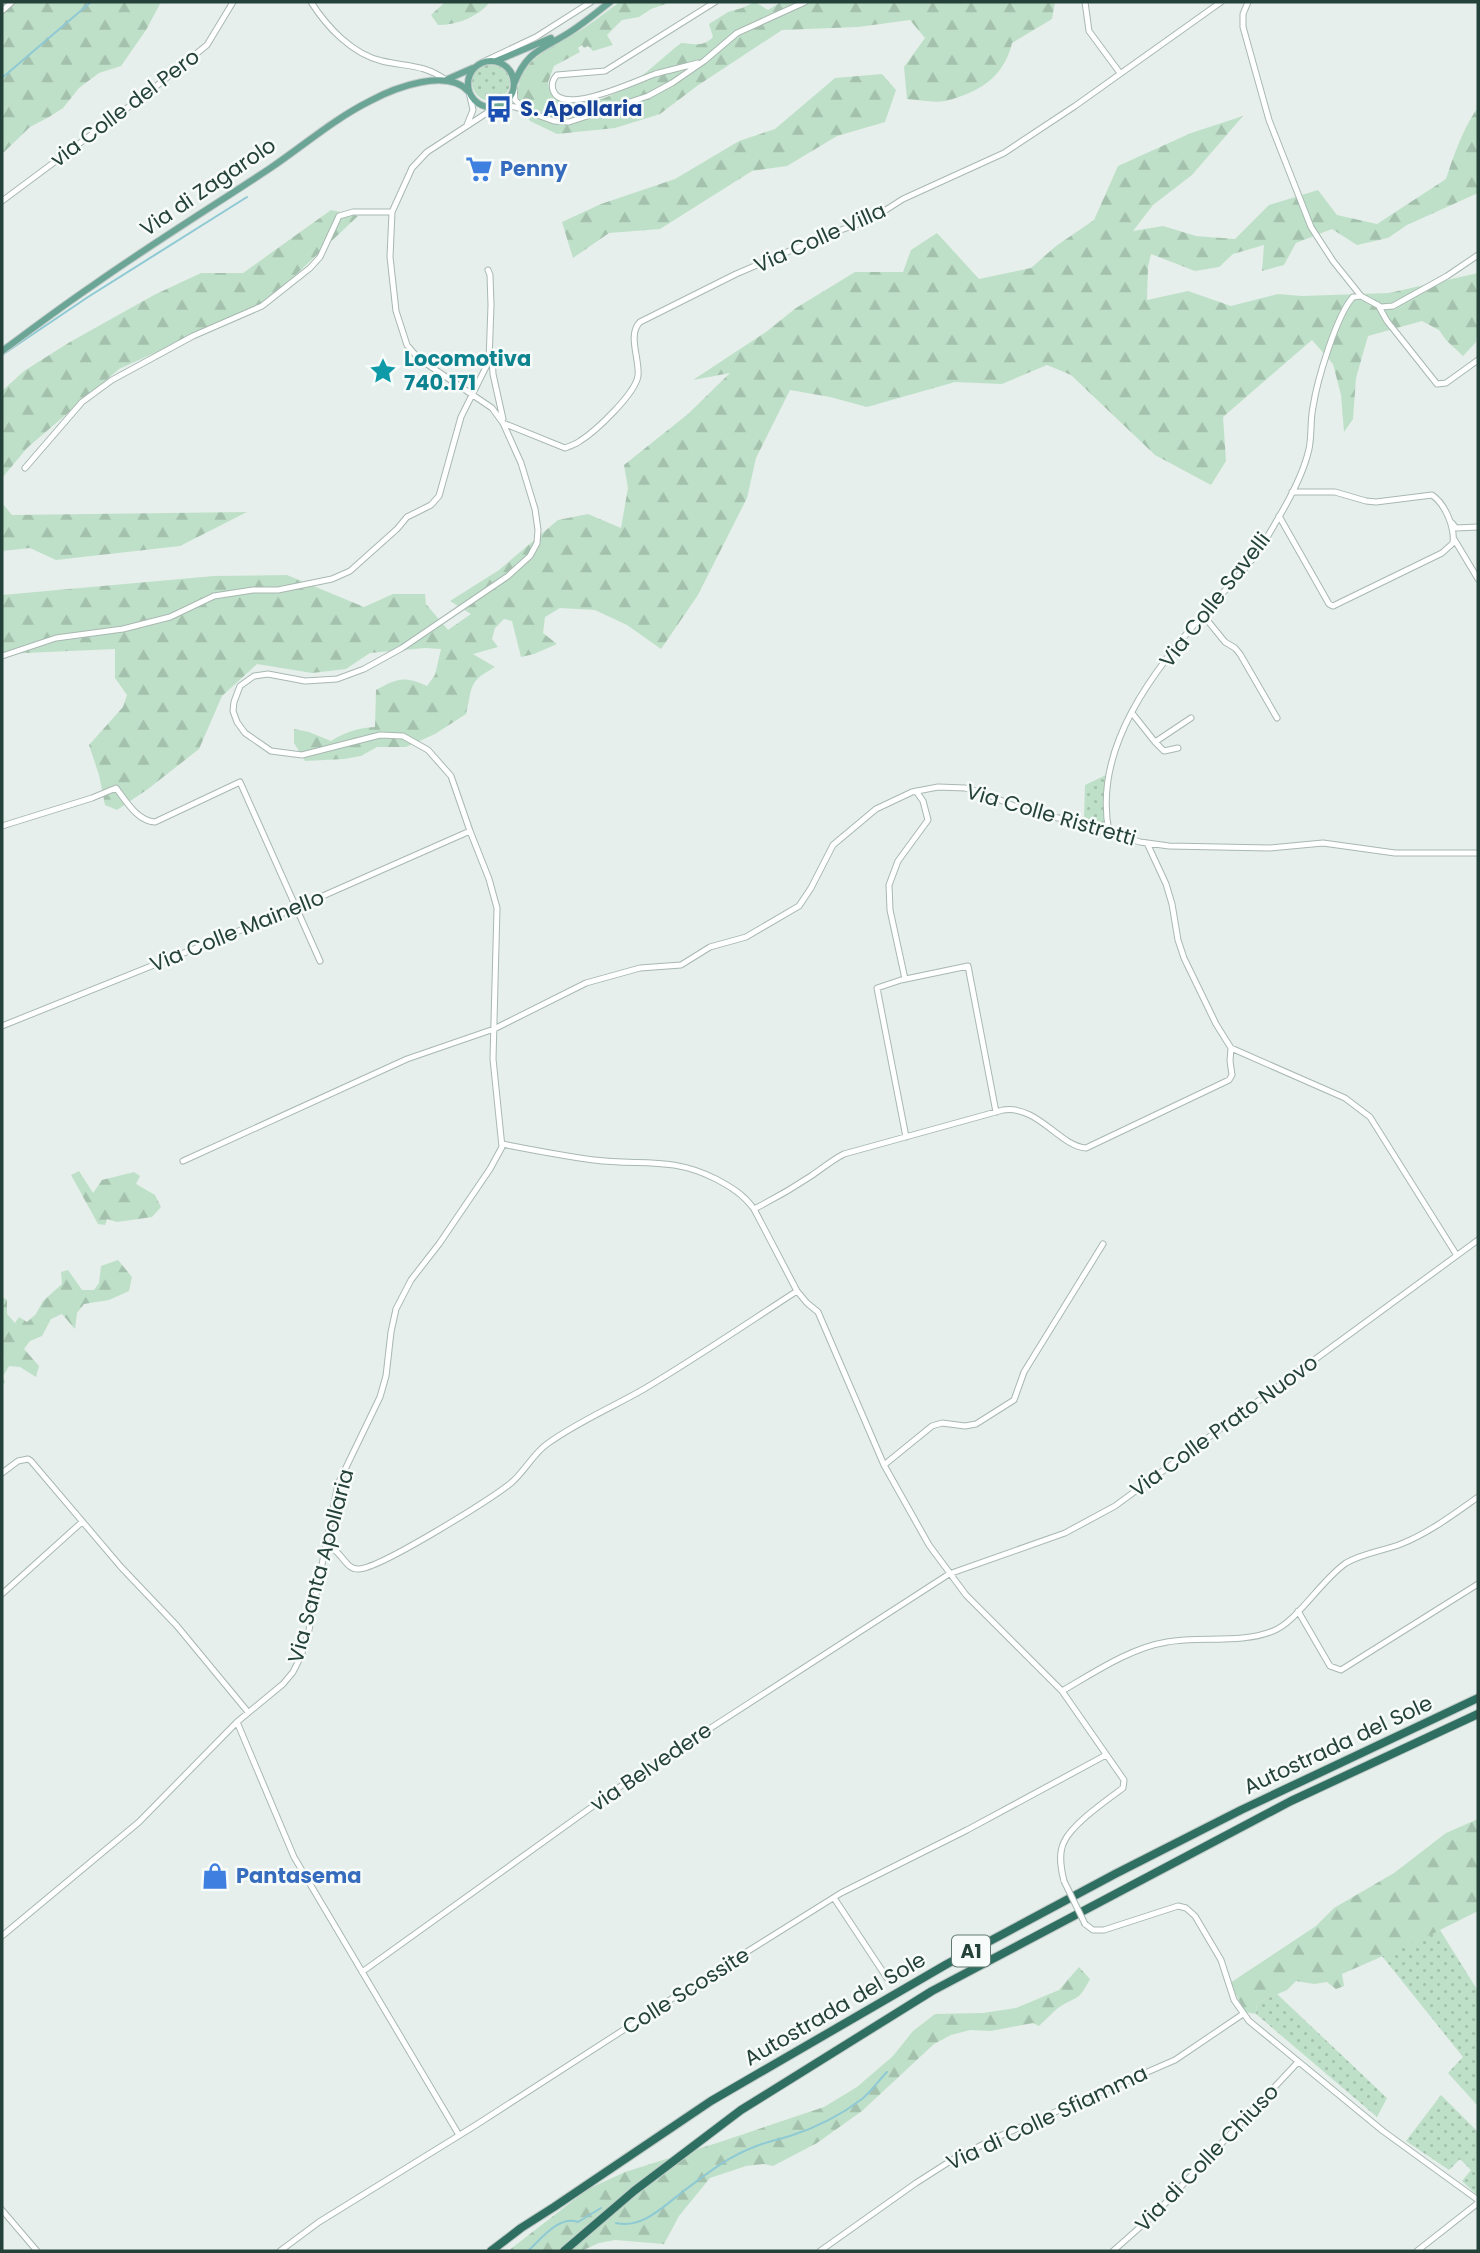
<svg xmlns="http://www.w3.org/2000/svg" width="1480" height="2253" font-family="Poppins,sans-serif">
  <defs>
    <pattern id="grass-dots" width="8" height="8" patternUnits="userSpaceOnUse" patternTransform="scale(1.75)"><rect width="8" height="8" fill="#bfe0c8"/><path d="M2 2h.1M6 6h.1" fill="none" stroke="#a4c1ad" stroke-width="1.8" stroke-linecap="round"/></pattern>
    <pattern id="forest-firs" width="22" height="20" patternUnits="userSpaceOnUse" patternTransform="scale(1.75)"><rect width="22" height="20" fill="#bfe0c8"/><path d="M5 1l3.5 6h-7zM16 11l3.5 6h-7z" fill="#a4c1ad"/></pattern>
  </defs>
  <rect width="100%" height="100%" fill="#e6efeb"/>
  <path fill="url(#grass-dots)" d="M472 82a19 19 0 1 1 38 0a19 19 0 1 1-38 0Z
    M1106,775l-1,53 -21,-7 1,-36z
    M1440,1930l38,61v115l-30,-33 15,-16 -81,-101z
    M1277,1994l110,104 -10,19 -121,-103 1,-11z
    M1441,2095l37,37v64l-16,-15 9,-11 -11,-11 -11,11 -43,-29z"/>
  <path fill="url(#forest-firs)" d="M4,2h157l-15,28 -25,36 -22,7 -20,15 -16,20 -14,9 -19,10 -28,27v-151z
    M445,2h45c-12,15 -33,23 -52,23l-7,-10z
    M620,2h51l-20,7 -12,8 -17,3 -15,15 6,10 -20,6 -5,-5 -4,2 -2,-3 -4,3 2,4 -26,14 -6,16c1,13 8,19 21,20 45,7 81,-35 112,-59 13,1 23,4 32,-6l-4,-13 19,-12 14,-4 13,-6 13,8 13,-8h274l-3,17 -40,24c-8,34 -33,50 -67,58 -11,2 -26,-1 -38,-2l-3,-32 21,-29 -15,-18 -52,7 -76,3 -85,56 -37,28 -45,14 -58,6 -27,-13c-4,-7 -11,-17 -12,-25 -3,-37 41,-52 66,-68 12,-8 24,-18 36,-26z
    M882,74l14,16 -11,32 -48,14 -50,30 -35,5 -92,58 -51,4 -36,25 -11,-36 39,-18 74,-25 64,-38 36,-12 60,-51z
    M1478,107v86l-71,32 -19,13 -31,7 -25,-16 -36,14 -12,22 -22,6 2,-26 -31,9 -14,13 -24,4 -44,-17 -3,13 -1,33 41,-9 43,15 47,-12 24,2 87,-3 89,-20v50l-2,19 -13,14 -17,-16 -7,-10 -17,-9 -54,15 -12,42 -3,41 -9,13 -3,-37 -8,-31 -21,-24 -89,77 3,44 -15,24 -56,-30 -84,-80 -24,-10 -45,19 -47,-2 -88,25 -37,-10 -40,-7 -34,68 -9,40 -49,97 -37,54 -34,-24 -32,-15 -35,-2 -15,9 -2,16 14,11 -23,10 -13,3 -9,-36 -8,-2 -9,9 -3,11 6,8 -25,7 22,13c-27,15 -22,18 -29,47l-31,20 -29,13h-29l-16,9 -17,3 -39,2 -11,-18v-14l15,3 22,9c14,-9 27,-13 44,-14l1,-37c22,-12 28,-14 51,-4l8,-11 6,-26 -16,-1 -55,5 -24,16 -34,4 -55,-9 -35,32 -23,53 -51,40 -31,21 -12,-5 -6,-30 -10,-30 34,-38 4,-12 -12,-17v-29l-113,5v-59l212,-19 73,-1 77,32 29,-13h32l1,10 22,26 23,-16 -21,-13 49,-31 59,-50 30,-6 33,14 7,-40 -4,-23 64,-51 42,-41 -37,7 73,-48 30,-24 59,-36h48l8,-22 26,-17 42,46 52,-11 25,-22 38,-26 24,-54 73,-33 52,-17 -51,59 -39,30 -20,26 30,-5 33,10 39,3 34,-34 49,-15 19,25 40,9 69,-45c8,-25 17,-50 32,-72z
    M331,210l27,6 -91,86 -148,67 -92,79 -25,30v-87l22,-20 46,-29 84,-47 47,-22h42z
    M2,503l10,12 235,-3 -67,34 -124,14 -26,-12 -28,3z
    M79,1171l14,22 9,-13 32,-8 6,4 -4,8 19,11 6,12 -9,10 -35,5 -10,-3 -2,6 -7,-1 -27,-49z
    M118,1260l14,17 -3,14 -20,9 -25,4 -7,9 -2,16 -13,-15 -11,5 -9,17 -12,5 -6,8 15,17 -3,11 -16,-10 -11,-1 -6,10 2,7 -3,1v-24l2,-2 -2,-5v-56l5,3v14l8,9 4,-6 8,5 9,-8 7,-13 19,-17 -1,-12 7,-2 14,20h12l5,-7 2,-17z
    M1478,1819v92l-54,27 -82,36 2,12 -8,3 -9,-7 -13,2 -18,-3 -9,9 -30,13 -1,11 -11,-2 -15,-29 86,-57 18,-18 60,-35 52,-40z
    M1079,1967l11,12c-11,21 -10,16 -29,27 -8,5 -15,14 -22,20l-6,-3 -42,8 -21,-1 -19,5 -17,9 -72,67 -45,32 -44,23 -9,-2 -18,2 -36,12 -31,38 -15,28 -49,-4 -16,3 -18,8h-73l80,-62 37,-17 98,-31 101,-34 33,-20 36,-31 20,-25 22,-17 48,-1 33,-5 43,-18z"/>
  <g fill="none" stroke-linecap="round" stroke-linejoin="round">
    <path stroke="#8ec9d4" stroke-width="2" d="M2,78l89,-76
      M2,355l86,-58 159,-100
      M616,2223c25,6 46,-15 65,-30 23,-17 46,-36 73,-46 11,-5 24,-7 36,-11 25,-8 51,-21 72,-37 9,-7 17,-19 25,-27
      M528,2251c13,-12 31,-36 50,-29l23,-14"/>
    <defs>
      <path id="minor" d="M311,2c16,25 41,52 71,59 26,6 41,3 64,19
        M1085,2l4,29 31,42
        M1248,2l-5,12v13l26,93 42,107 22,34 28,35 20,11 12,-1 54,-30 31,-21
        M2,11l10,-9
        M483,62l53,-25 55,-35
        M698,63c-14,4 -29,7 -43,11 -17,6 -94,43 -102,16 -2,-7 0,-11 4,-15l48,-4 110,-69
        M514,86l1,14 7,7
        M467,125l6,-15 -4,-18
        M2,201l152,-113 53,-43 26,-43
        M1378,305l9,16 50,63 9,-1 32,-23
        M492,357l1,17 10,45
        M503,423l62,25c5,-2 11,-4 15,-7 16,-10 55,-47 58,-65 2,-17 -11,-41 2,-54l96,-48 93,-40 41,-14 33,-21 101,-46 71,-47 146,-104
        M25,468l57,-66 30,-22 81,-44 69,-30 48,-38 10,-11 19,-41 14,-4h39
        M1279,516l50,88 4,2 109,-53 11,-10c2,-16 -8,-39 -21,-48l-56,7 -10,-1 -31,-9h-43
        M1452,523l4,5 22,-1
        M1454,539l24,40
        M1203,615l22,27 10,6 5,6 37,64
        M2,656l54,-18 67,-9 47,-12 44,-21 39,-6h25l54,-11 18,-8 47,-42 10,-12 24,-12 8,-9 22,-79 28,-56 2,-56 -1,-30 -2,-5
        M1132,713l23,29 36,-24
        M1155,742l9,9 14,-3
        M2,826l90,-28 24,-10c10,13 21,33 39,34l85,-40 80,179
        M1109,832c-17,-85 46,-163 98,-222 14,-16 30,-31 43,-48 10,-12 18,-26 26,-40 12,-20 28,-50 33,-73 3,-14 1,-28 4,-42 4,-26 23,-91 40,-110l8,-1
        M905,979l-15,-69 -1,-25 9,-24 30,-41 -5,-19 -7,-10
        M2,1026l289,-116 179,-79
        M1231,1048l114,50 25,19 86,137
        M906,1137l-29,-149 24,-8 67,-14 28,146
        M502,1144c31,6 61,12 92,16 47,6 77,-4 122,19 15,8 27,15 38,30l43,82 10,12 11,9 66,153 45,80 37,50 96,96 62,89 -1,8c-16,12 -51,36 -59,54 -6,12 -3,27 0,39
        M183,1161l224,-102 87,-30 92,-46 54,-15 41,-3 29,-18 36,-10 53,-31 12,-18 22,-43 43,-36 36,-17 26,-5 27,1 24,7 41,18 34,6 76,23 29,4 100,2 54,-5 72,10h83
        M754,1209c20,-10 39,-21 57,-33 12,-8 21,-16 33,-22l159,-44c35,-5 56,36 83,38l143,-68 3,-5 -2,-14 1,-13 -15,-24 -32,-66 -6,-18 -6,-36 -6,-20 -19,-41
        M884,1465l48,-39 10,-3 23,3 11,-2 38,-24 10,-28 79,-128
        M2,1473l16,-12 10,-2 3,2 90,106 56,59 71,86
        M326,1547c15,0 18,23 33,22 22,-1 132,-70 152,-86 14,-12 22,-29 36,-39 30,-22 66,-37 97,-55 52,-31 102,-65 153,-98
        M2,1594l80,-72
        M1298,1611l32,55 11,4 137,-86
        M1062,1691c33,-19 68,-43 105,-49 34,-6 74,2 106,-11 24,-9 48,-51 73,-68 17,-10 37,-12 55,-19 28,-11 53,-30 77,-47
        M237,1722l57,135 165,278
        M834,1898l53,80
        M1085,1924l8,6h11l74,-24 8,2 9,8 26,44 13,40 15,21 134,110 95,69
        M2,1936l137,-114 98,-100 46,-38 10,-12 8,-16 8,-26 29,-146 42,-87 6,-21 5,-44 5,-23 15,-29 28,-36 51,-75 12,-22 -9,-88 4,-151 -8,-29 -19,-48 -19,-55 -23,-26 -25,-14 -23,-1 -78,20 -31,-4 -26,-18 -8,-11 -4,-11 1,-9 6,-16 14,-10 14,-2 37,7 32,-2 27,-10 38,-21 106,-72 22,-20 7,-13 1,-13 -3,-21 -14,-46 -18,-40 -11,-15 -74,-50 -11,-13 -11,-34 -6,-54 2,-45 20,-44 15,-16 72,-47 16,2 39,14 15,1 79,-26 24,-13 32,-22 33,-28 68,-31
        M362,1972l259,-186 328,-212 116,-41 50,-27 363,-266
        M2,2210l35,41
        M280,2251l39,-29 157,-97 197,-127 168,-105 126,-63 139,-75
        M820,2251l96,-68 36,-23 48,-24 175,-76 68,-46
        M1113,2251l43,-38 142,-151
        M1417,2251l61,-48"/>
      <path id="major" d="M496,61l55,-23
        M468 84a23 23 0 1 1 46 0a23 23 0 1 1-46 0Z
        M448,79l25,-11
        M514,84c13,-34 28,-34 56,-52 14,-9 27,-20 40,-30
        M2,351c30,-22 59,-44 90,-65 58,-41 118,-78 177,-117 34,-23 65,-50 101,-68 24,-13 78,-34 99,-9"/>
      <path id="highway" d="M491,2251l30,-23 33,-21 157,-106 236,-137 168,-90 126,-64 237,-112
        M564,2251l70,-60 107,-81 191,-119 359,-190 187,-87"/>
    </defs>
    <use href="#minor" stroke="#a8b8b2" stroke-width="7"/>
    <use href="#major" stroke="#c2cac8" stroke-width="8"/>
    <use href="#highway" stroke="#c2cac8" stroke-width="10"/>
    <use href="#minor" stroke="#fff" stroke-width="5"/>
    <use href="#major" stroke="#6aa596" stroke-width="6"/>
    <use href="#highway" stroke="#2f6f62" stroke-width="8"/>
    <defs>
      <path id="minor-bridge" d="M1064,1881l21,43"/>
    </defs>
    <use href="#minor-bridge" stroke="#a8b8b2" stroke-width="7" stroke-linecap="butt"/>
    <use href="#minor-bridge" stroke="#fff" stroke-width="5"/>
  </g>
  <defs>
    <symbol id="bus-bare" viewBox="-9 -9 18 18"><path d="M-5-6H5V4H4V6H2V4H-2V6H-4V4H-5ZM-3.5-4V0h7V-4ZM-3.5 1.2v1.5H-2V1.2ZM2 1.2v1.5H3.5V1.2Z" fill="#1a4fb4" stroke="#f7fbf9" stroke-width="2.5" paint-order="stroke"/></symbol>
    <symbol id="supermarket-bare" viewBox="-9 -9 18 18"><path d="M-6-5.5h2.5l.6 2H6L4.5 2H-2.5L-4.4-4H-6ZM-1.5 3.2a1.3 1.3 0 1 0 .1 0ZM3 3.2a1.3 1.3 0 1 0 .1 0Z" fill="#3f7fe0" stroke="#f7fbf9" stroke-width="2.5" paint-order="stroke"/></symbol>
    <symbol id="sight-bare" viewBox="-9 -9 18 18"><path d="M0-6L1.8-2.2L6-1.7L2.9 1.2L3.7 5.4L0 3.3L-3.7 5.4L-2.9 1.2L-6-1.7L-1.8-2.2Z" fill="#0f9aa8" stroke="#f7fbf9" stroke-width="2.5" paint-order="stroke"/></symbol>
    <symbol id="shop-bare" viewBox="-9 -9 18 18"><path d="M-5-2.5h2.3a2.7 3.5 0 0 1 5.4 0H5L5.5 6h-11ZM-1.5-2.5h3a1.5 2.3 0 0 0-3 0Z" fill="#3f7fe0" stroke="#f7fbf9" stroke-width="2.5" paint-order="stroke"/></symbol>
  </defs>
  <g fill-rule="evenodd">
    <use href="#bus-bare" x="480" y="90" width="38" height="38"/>
    <use href="#supermarket-bare" x="460" y="150" width="38" height="38"/>
    <use href="#sight-bare" x="364" y="352" width="38" height="38"/>
    <use href="#shop-bare" x="196" y="1857" width="38" height="38"/>
  </g>
  <g text-anchor="middle" stroke-width="5" stroke-linejoin="round" paint-order="stroke">
    <rect fill="#f7fbf9" stroke="#637a73" stroke-width="2" x="952" y="1935.5" width="38" height="31" rx="5"/>
    <g font-size="19" font-weight="bold" fill="#24423a">
      <text x="971" y="1958">A1</text>
    </g>
    <g font-size="21" fill="#24423a" stroke="#f7fbf9">
      <text transform="translate(125 108) rotate(-37)" y="7">via Colle del Pero</text>
      <text transform="translate(208 187) rotate(-34)" y="7">Via di Zagarolo</text>
      <text transform="translate(820 238) rotate(-24)" y="7">Via Colle Villa</text>
      <text transform="translate(1215 600) rotate(-52)" y="7">Via Colle Savelli</text>
      <text transform="translate(1051 815) rotate(16)" y="7">Via Colle Ristretti</text>
      <text transform="translate(237 931) rotate(-22)" y="7">Via Colle Mainello</text>
      <text transform="translate(1224 1426) rotate(-36)" y="7">Via Colle Prato Nuovo</text>
      <text transform="translate(321 1566) rotate(-75)" y="7">Via Santa Apollaria</text>
      <text transform="translate(1338 1745) rotate(-25)" y="7">Autostrada del Sole</text>
      <text transform="translate(651 1767) rotate(-34)" y="7">via Belvedere</text>
      <text transform="translate(686 1991) rotate(-32)" y="7">Colle Scossite</text>
      <text transform="translate(835 2009) rotate(-30)" y="7">Autostrada del Sole</text>
      <text transform="translate(1047 2118) rotate(-25)" y="7">Via di Colle Sfiamma</text>
      <text transform="translate(1207 2158) rotate(-46)" y="7">Via di Colle Chiuso</text>
    </g>
    <g font-size="21" font-weight="bold" fill="#164399" stroke="#f7fbf9" text-anchor="start">
      <text x="520" y="116">S. Apollaria</text>
    </g>
    <g font-size="21" font-weight="bold" fill="#366cbe" stroke="#f7fbf9" text-anchor="start">
      <text x="500" y="176">Penny</text>
      <text x="236" y="1883">Pantasema</text>
    </g>
    <g font-size="21" font-weight="bold" fill="#0d838f" stroke="#f7fbf9" text-anchor="start">
      <text x="404" y="366">Locomotiva<tspan x="404" dy="24">740.171</tspan></text>
    </g>
  </g>
  <rect width="1480" height="2253" fill="none" stroke="#24423a" stroke-width="7"/>
</svg>
